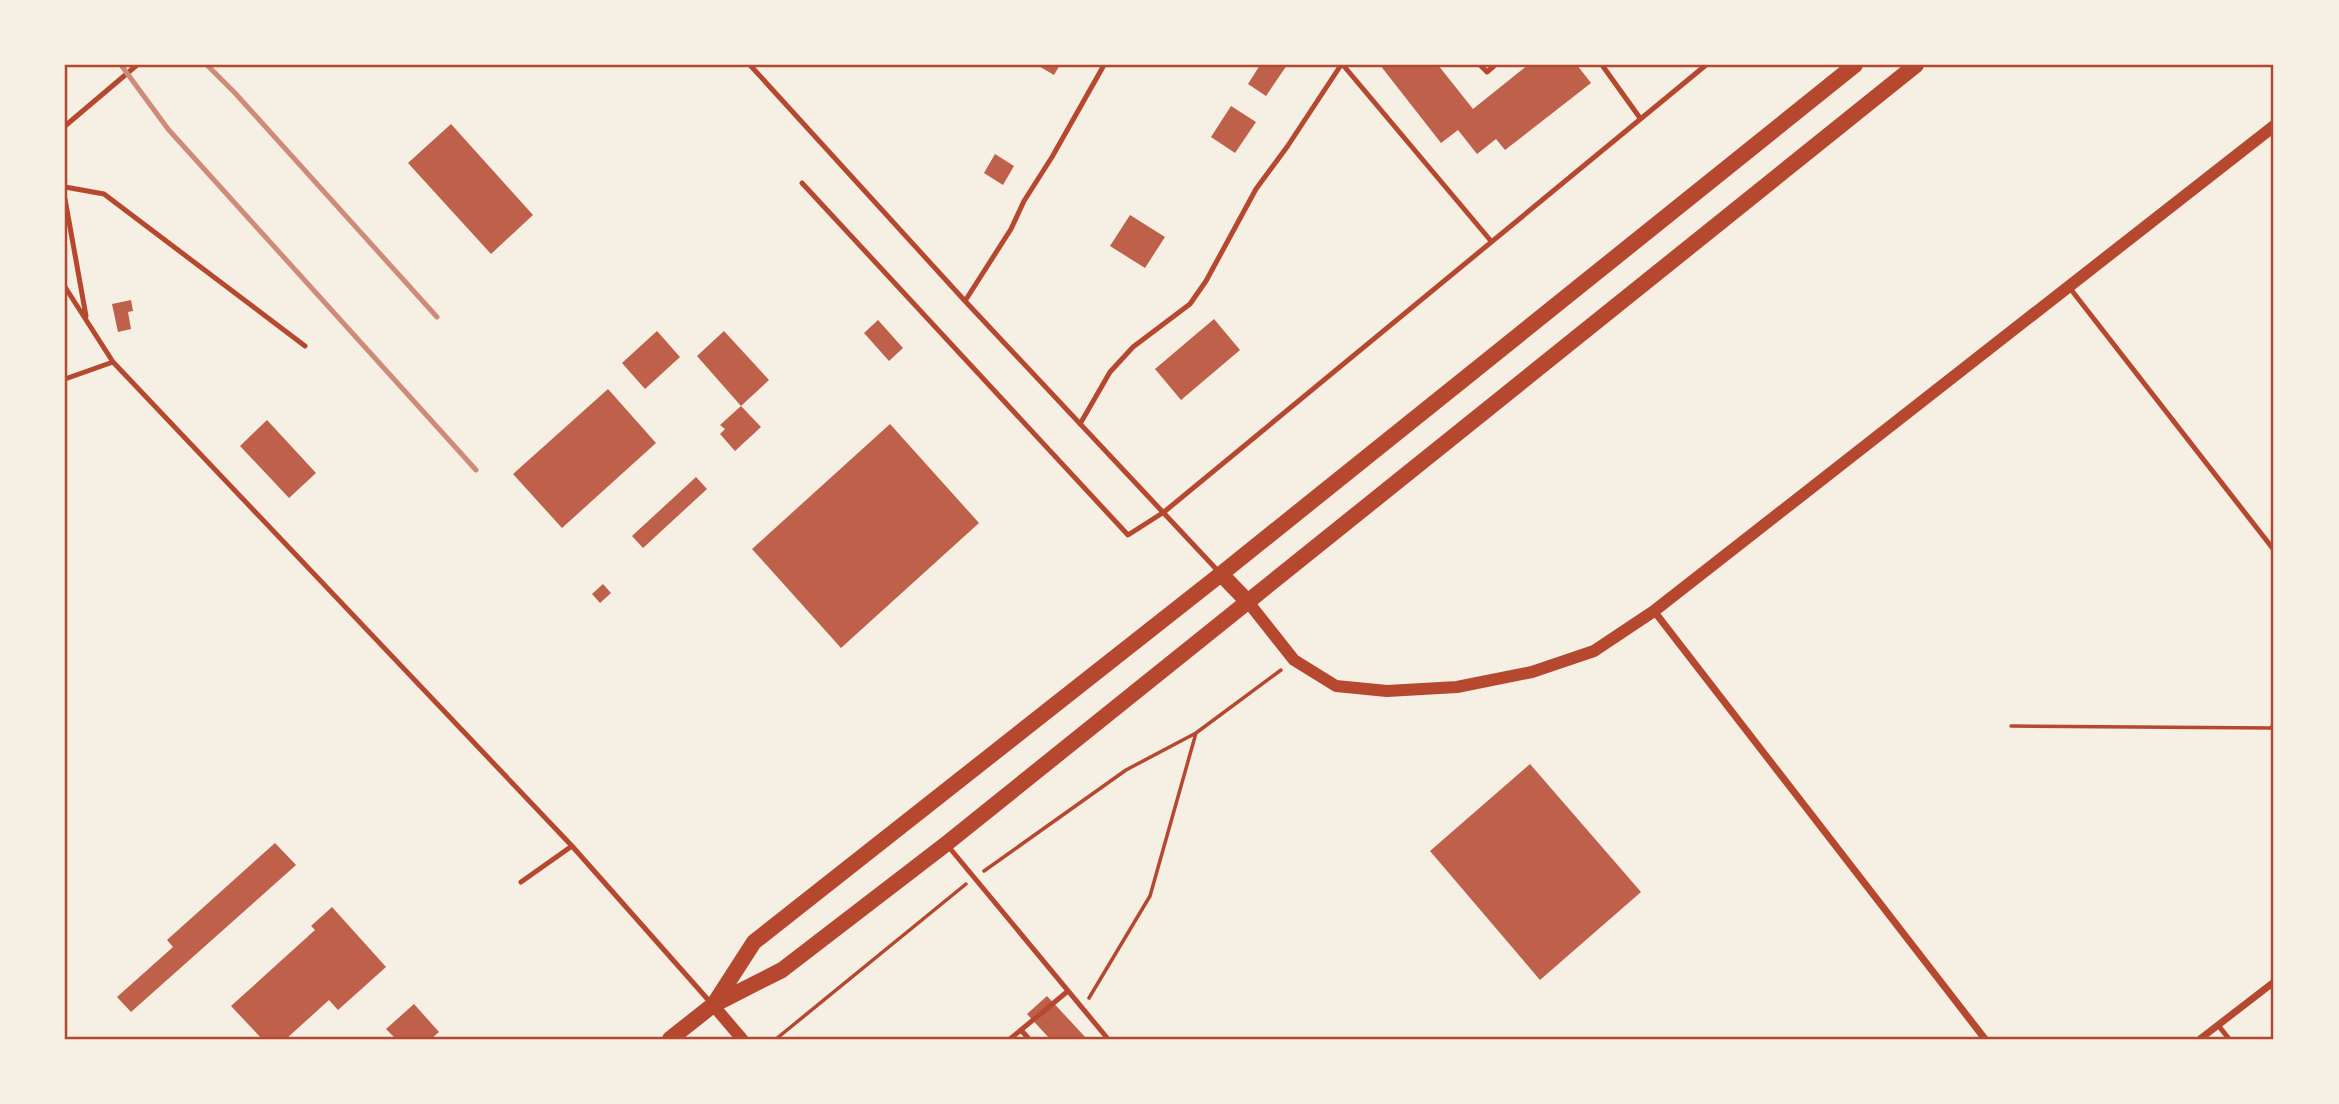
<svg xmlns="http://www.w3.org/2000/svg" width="2339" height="1104" font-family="Commissioner,sans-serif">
  <rect width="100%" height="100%" fill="#f6efe4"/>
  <path fill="#bf614a" d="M1037,65h23l-6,10z
    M1260,65h27l-21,31 -18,-12z
    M1380,65h58l35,44 55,-44h49l14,18 -86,67 -9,-11 -19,15 -19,-24 -17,13z
    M1231,106l25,16 -21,31 -24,-16z
    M451,124l82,91 -42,39 -83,-91z
    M995,154l19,12 -11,19 -19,-12z
    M1130,215l35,22 -20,31 -35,-22z
    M131,300l2,11 -5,1 3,17 -13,3 -6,-28z
    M1214,319l26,31 -59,50 -26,-31z
    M878,320l25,28 -14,13 -25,-28z
    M657,331l23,26 -35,32 -23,-26z
    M724,331l45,49 -28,26 -44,-50z
    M608,389l48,54 -94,85 -49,-54z
    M741,406l20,21 -26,24 -15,-17 5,-5 -5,-4z
    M267,420l49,53 -27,25 -49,-52z
    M890,424l89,99 -138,125 -89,-99z
    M696,477l11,12 -64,59 -11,-12z
    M603,584l8,9 -11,10 -8,-9z
    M1530,764l111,128 -101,88 -110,-129z
    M275,843l21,22 -165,147 -14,-15 56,-50 -6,-7z
    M332,907l54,60 -48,43 -9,-10 -43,39h-24l-31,-33 84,-76 -4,-4z
    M1047,996l40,43h-37l-23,-25z
    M414,1004l25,28 -8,7h-35l-10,-10z"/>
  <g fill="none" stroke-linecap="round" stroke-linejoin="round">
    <path stroke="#b5482f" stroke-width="3.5" d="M2011,726l260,2 3,-6
      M984,871l142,-101 70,-37 85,-63
      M1089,998l61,-102 46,-163
      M776,1039l190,-155"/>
    <path stroke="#b5482f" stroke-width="5" d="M750,65l215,236 254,271
      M1343,65l148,176
      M1480,65l7,7 8,-7
      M1602,65l38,53
      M65,126l72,-61
      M802,183l326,352 36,-23 542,-447
      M65,187l39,7 201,152
      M65,199l21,117
      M65,287l48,75 459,484 139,157
      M2069,287l205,263
      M965,301l46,-72 13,-28 28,-44 52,-92
      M65,379l48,-17
      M1080,424l30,-52 23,-25 57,-43 16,-23 50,-92 31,-42 54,-82
      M948,846l160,193
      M521,882l51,-36
      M2218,1025l11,14
      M1021,1030l8,9
      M1010,1039l58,-48"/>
    <path stroke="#b5482f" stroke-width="7" d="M1654,611l331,428
      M2200,1039l74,-57"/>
    <path stroke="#b5482f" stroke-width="12" d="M1248,602l46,58 42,26 51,5 70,-4 75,-15 62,-21 60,-40 620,-485
      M713,1005l29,34"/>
    <path stroke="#b5482f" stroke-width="16" d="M1221,574l27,28
      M714,1004l40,-62 467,-368 634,-509
      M670,1039l43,-34 69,-35 164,-126 970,-779"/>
    <path stroke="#cf8b77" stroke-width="5" d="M121,65l47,64 308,341
      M207,65l28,28 202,224"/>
  </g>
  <rect width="2339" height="1104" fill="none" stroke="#f6efe4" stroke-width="133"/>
  <rect x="66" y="66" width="2206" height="972" fill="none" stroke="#b5482f" stroke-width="2.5"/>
</svg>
